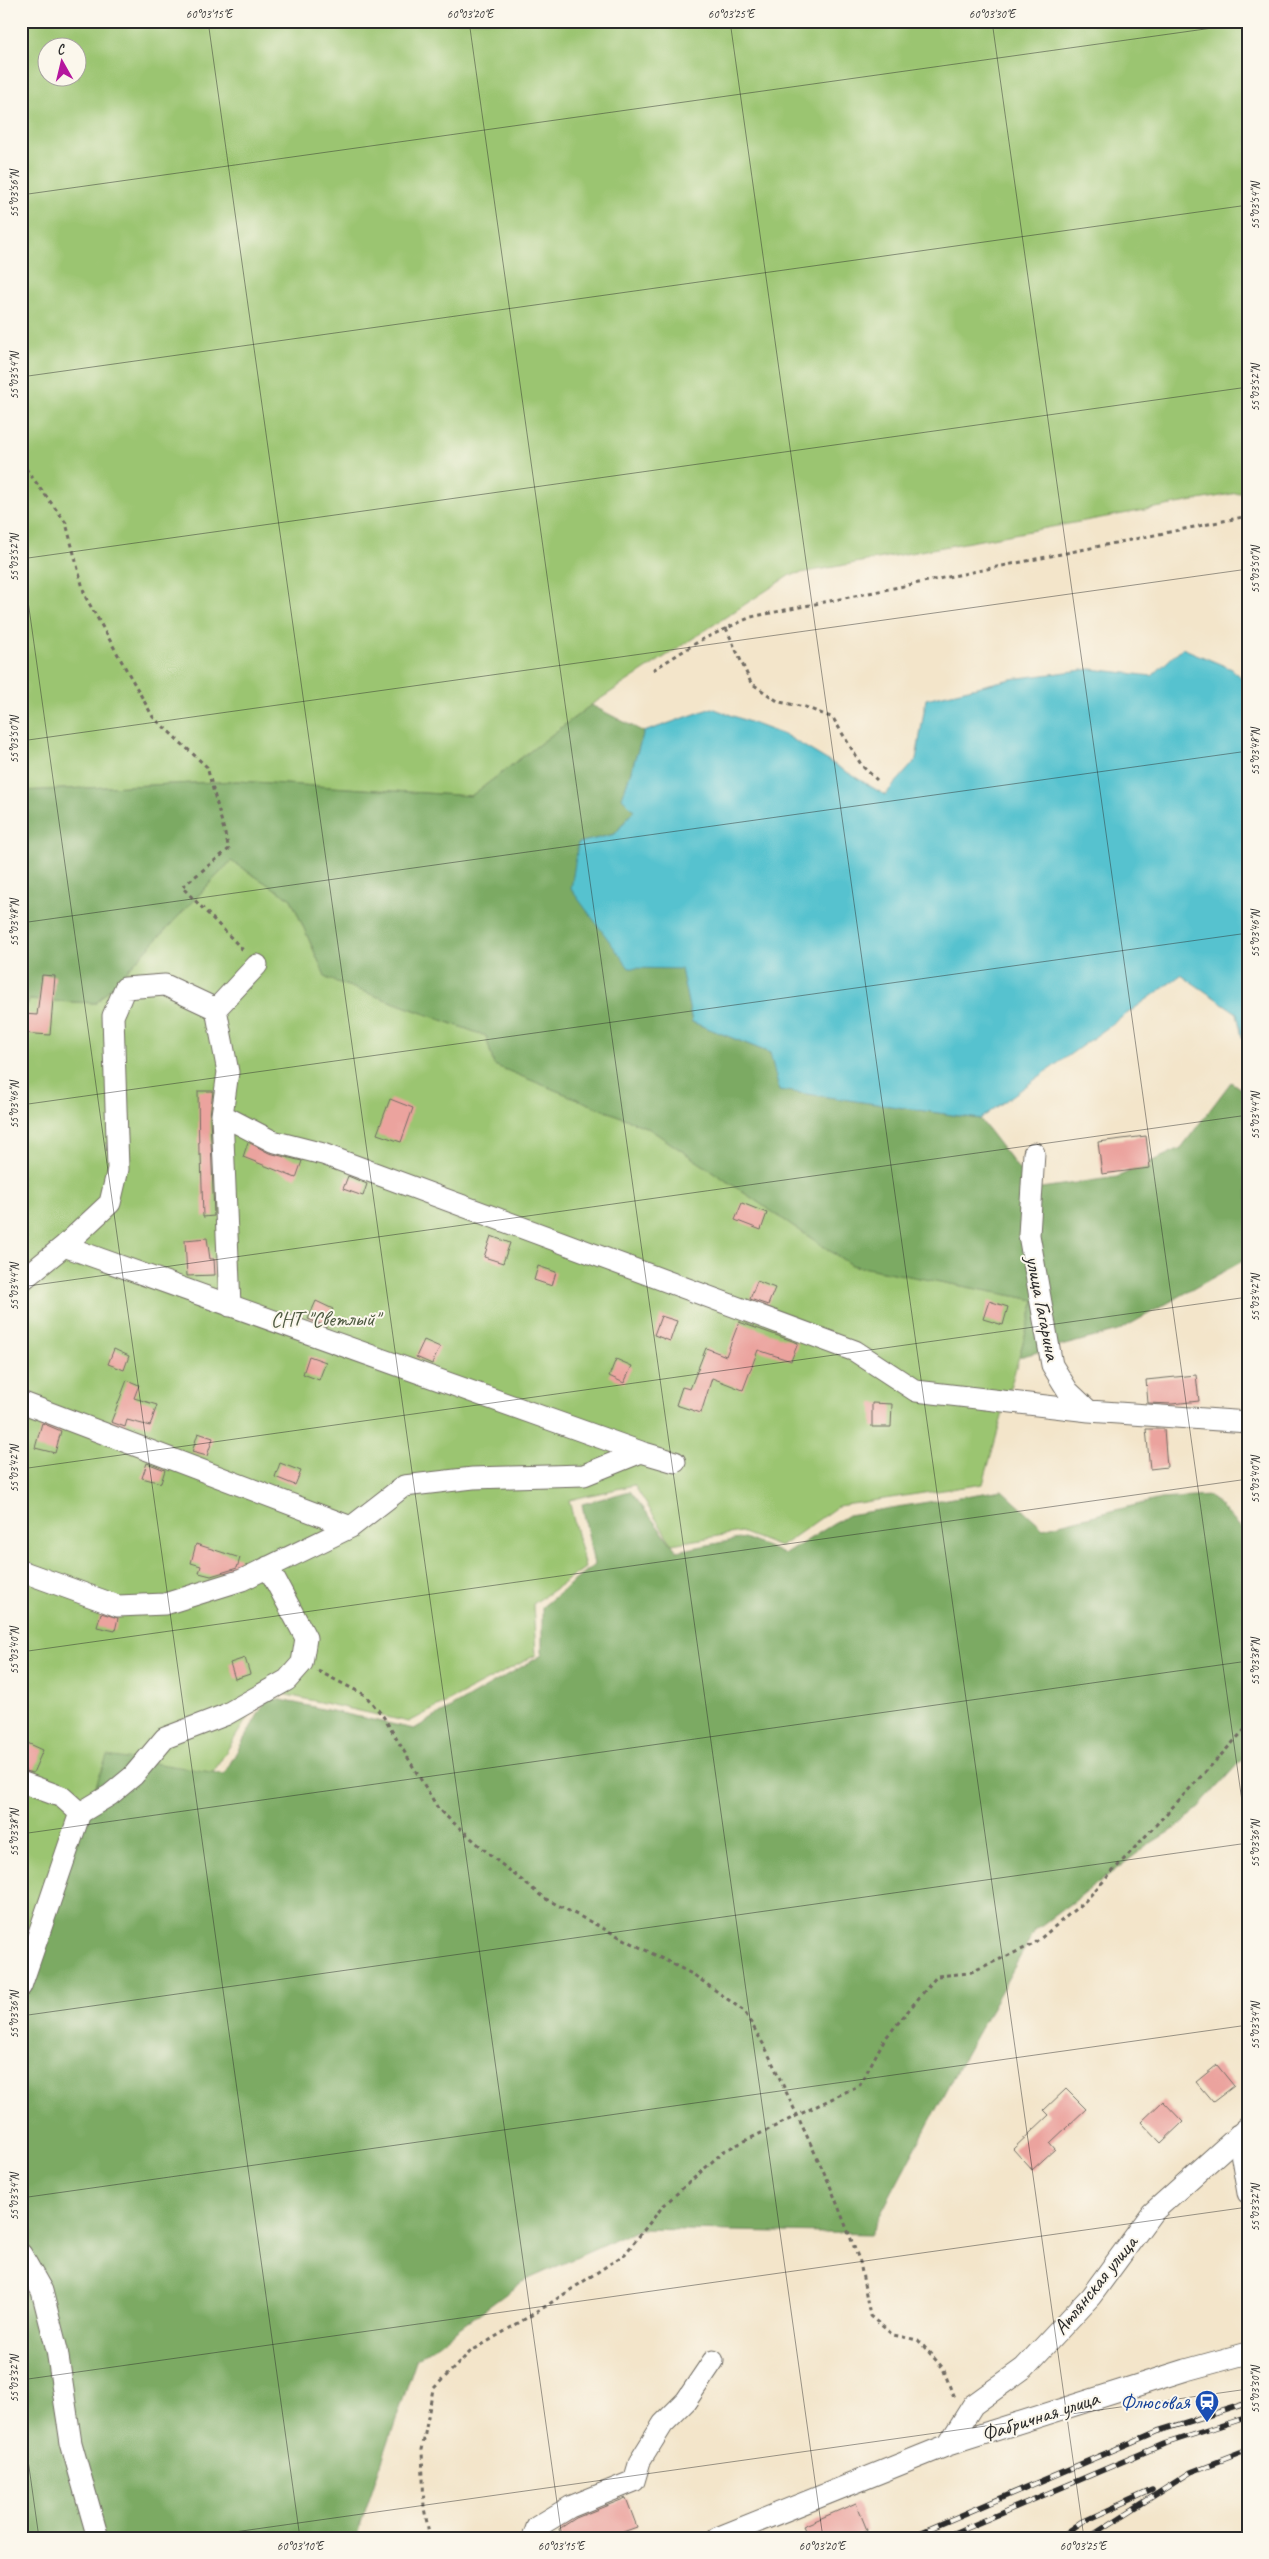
<svg xmlns="http://www.w3.org/2000/svg" width="1269" height="2559" font-family="Caveat,sans-serif">
  <rect width="100%" height="100%" fill="#fbf7ec"/>
  <filter id="ink" filterUnits="userSpaceOnUse"><feTurbulence type="fractalNoise" baseFrequency=".02" numOctaves="2"/><feDisplacementMap in="SourceGraphic" scale="10" xChannelSelector="R" yChannelSelector="G"/><feConvolveMatrix kernelMatrix="1 2 1 2 8 2 1 2 1" color-interpolation-filters="sRGB"/></filter>
  <filter id="wash" filterUnits="userSpaceOnUse"><feTurbulence type="fractalNoise" baseFrequency=".0096" numOctaves="4" result="noise"/><feDisplacementMap in="SourceGraphic" scale="20" xChannelSelector="R" yChannelSelector="G"/><feGaussianBlur stdDeviation="1.12" result="paint"/><feColorMatrix in="noise" values="0 0 0 0 0 0 0 0 0 0 0 0 0 0 0 0 0 1.4 0 .05"/><feComposite in="paint" operator="in"/></filter>
  <g filter="url(#wash)">
    <rect width="100%" height="100%" fill="#f3e5ca"/>
    <path fill="#9bc571" stroke="#63784e" fill-rule="evenodd" d="M21,21h1227v470l-458,84 -199,130 -120,91 -233,-15 -217,10zM48,48h30v30h-30z
      M231,861l60,38 35,79 160,58 8,29 154,63 203,137 184,35 -52,184 -145,22 -58,41 -39,-15 -69,12 -38,-59 -65,15 16,68 -52,36 3,51 -127,67 -144,-32 -51,81 -76,53 -117,205v-1011l8,-18 67,3z"/>
    <path fill="#7caa63" stroke="#546a47" d="M591,705l53,27 -22,66 12,12 -19,24 -37,9 103,125 11,54 78,31 10,37 200,29 54,70 83,-12 64,-29 50,-66 17,12v164l-130,73 -99,26 16,-57 -184,-35 -203,-137 -154,-63 -8,-29 -160,-58 -35,-79 -60,-38 -135,142 -67,-3 -8,18v-227l217,-10 233,15z
      M1002,1490l41,38 117,-29 50,-3 38,39v218l-63,69 -34,21 -116,87 -77,138 -88,166 -230,-5 -118,53 -106,78 -60,178h-335v-552l86,-230 117,18 44,-77 146,32 128,-74v-48l52,-42 -12,-61 48,-13 47,60 67,-13 41,16 63,-39z"/>
    <path fill="#56c2cf" stroke="#40767d" d="M1182,648l50,21 16,15v357l-6,-4 -5,-24 -56,-38 -201,144 -201,-29 -9,-37 -78,-31 -11,-53 -52,-1 -58,-79 7,-46 37,-9 19,-24 -12,-12 22,-66 68,-24 75,28 98,59 31,-35 10,-61 85,-20 80,-10 61,7z"/>
    <g id="blocks">
      <path fill="#eba39e" d="M42,975l13,1 -5,59 -29,-2 2,-19 14,1z
        M198,1091h15l-3,25 4,100 -11,1 -2,-62h-2z
        M390,1099l23,9 -12,34 -24,-8z
        M1146,1136l4,32 -48,6 -4,-32z
        M248,1142l21,11 33,8 -6,17 -53,-21z
        M348,1176l19,8 -4,12 -20,-7z
        M742,1203l25,10 -6,17 -26,-10z
        M491,1236l19,7 -7,20 -19,-6z
        M207,1238l3,21h4l1,16 -28,1 -2,-36z
        M538,1266l18,6 -4,14 -18,-6z
        M757,1281l18,7 -7,17 -18,-6z
        M316,1301l17,8 -7,17 -18,-7z
        M989,1301l19,6 -5,18 -20,-6z
        M661,1316l16,5 -7,20 -16,-6z
        M739,1322l59,21 -7,18 -33,-11 -15,40 -31,-12 -11,35 -25,-8 6,-18 8,2 16,-41 20,8z
        M424,1340l16,7 -8,17 -16,-7z
        M114,1349l15,7 -5,14 -16,-6z
        M309,1356l17,6 -7,18 -16,-6z
        M616,1359l16,7 -8,17 -15,-7z
        M1196,1375l3,26 -27,3 -24,-1 -2,-23z
        M127,1380l12,5 -5,13 23,7 -7,21 -23,-6 -2,7 -14,-5z
        M872,1403l20,1 -1,23h-19z
        M42,1423l19,8 -6,22 -20,-5z
        M1146,1429h18l3,38 -17,2z
        M198,1433l15,5 -6,18 -15,-4z
        M147,1463l18,7 -4,13 -19,-5z
        M280,1463l21,8 -6,14 -20,-8z
        M196,1544l44,14 -3,10 -26,8 -12,-3 2,-7 -10,-3z
        M101,1613l17,5 -3,13 -18,-4z
        M245,1658l5,16 -15,5 -5,-16z
        M21,1740l22,10 -10,23 -12,-3z
        M1217,2065l17,21 -21,16 -17,-20z
        M1066,2089l20,20 -36,34 5,6 -23,21 -19,-21 36,-34 -5,-5z
        M1163,2101l20,21 -22,21 -20,-21z
        M626,2498l11,29 -31,11h-44l-3,-9 17,-11z
        M856,2503l11,27 -18,8h-40l-6,-12z"/>
    </g>
  </g>
  <g filter="url(#ink)">
    <use href="#blocks" fill-opacity="0" stroke="#716c63" stroke-width="1"/>
    <g fill="none" stroke-linecap="round" stroke-linejoin="round">
      <defs>
        <path id="minor" d="M216,1009l41,-44
          M222,1115l50,26 51,13 532,197 61,40 173,20
          M1034,1153l-5,82 23,130 16,26 21,20 159,11
          M64,1246l577,206 34,10
          M21,1281l43,-35 46,-43 8,-34 -5,-153 12,-28 40,-3 51,24 12,63 -6,43 8,191
          M21,1402l330,125
          M21,1571l97,35 47,-2 77,-24 109,-53 53,-41 69,-8 111,-3 57,-23
          M21,1782l41,15 18,16 -59,173
          M80,1813l30,-18 23,-19 32,-38 60,-23 62,-35 15,-17 4,-25 -38,-71
          M1238,2135l10,58
          M21,2254l21,37 15,59 14,93 27,95
          M948,2445l25,-40 51,-37 67,-72 61,-83 96,-86
          M533,2538l4,-11 33,-20 64,-26 6,-20 23,-37 23,-23 27,-40
          M717,2538l231,-93 238,-75 62,-17"/>
      </defs>
      <use href="#minor" stroke="#716c63" stroke-width="23"/>
      <path stroke="#716c63" stroke-width="3" stroke-dasharray="4 4" stroke-linecap="butt" d="M21,462l45,61 19,73 68,121 54,50 22,82 -47,38 63,65
        M726,628l25,55 28,19 26,5 28,11 29,48 15,14
        M653,670l48,-30 50,-23 497,-101
        M318,1671l47,24 18,21 56,94 56,49 49,39 150,77 50,36 21,36 64,136 31,79 10,54 23,19 25,5 25,28 11,30
        M430,2538l-6,-30 -2,-58 11,-61 37,-37 70,-42 85,-56 38,-48 61,-55 136,-66 24,-45 53,-64 32,-3 65,-29 52,-44 162,-174"/>
      <use href="#minor" stroke="#fff" stroke-width="21"/>
      <defs>
        <path id="rail" d="M908,2538l250,-107 90,-28
          M943,2538l221,-94 84,-27
          M1059,2538l23,-16 70,-32
          M1088,2538l103,-66 57,-22"/>
      </defs>
      <use href="#rail" stroke="#2b2b2b" stroke-width="5.5"/>
      <use href="#rail" stroke="#fbf7ec" stroke-width="4" stroke-dasharray="11" stroke-linecap="butt"/>
    </g>
  </g>
  <path fill="none" stroke="#2b2b2b" stroke-width="1" stroke-opacity="0.45" d="M208,21l354,2517M469,21l354,2517M730,21l354,2517M992,21l256,1823M21,195l1227,-172M21,377l1227,-172M21,551l279,1987M21,559l1227,-172M21,741l1227,-172M21,923l1227,-172M21,1105l1227,-172M21,1287l1227,-172M21,1469l1227,-172M21,1652l1227,-173M21,1834l1227,-173M21,2016l1227,-173M21,2198l1227,-173M21,2380l1227,-173M21,2410l18,128M192,2538l1056,-149"/>
  <defs>
    <symbol id="station-pin" viewBox="-11 -11 22 30"><path d="M0 17L-7.5 6A9.5 9.5 0 1 1 7.5 6Z" fill="#1a4fb4" stroke="#fbf7ec"/><path d="M-3-6H3Q5-6 5-4V2Q5 4 3 4L4.5 6H3L1.5 4h-3L-3 6H-4.5L-3 4Q-5 4-5 2V-4Q-5-6-3-6ZM-3.5-4v3h7v-3ZM-3.5 1v1.5H-2V1ZM2 1v1.5H3.5V1Z" fill="#fff"/></symbol>
  </defs>
  <g fill-rule="evenodd">
    <use href="#station-pin" x="1193" y="2388" width="28" height="38"/>
  </g>
  <g text-anchor="middle" stroke-width="4" stroke-linejoin="round" paint-order="stroke">
    <g font-size="21" fill="#2b2b2b" stroke="#fbf7ec">
      <text transform="translate(1043 1308) rotate(79)" y="7">улица Гагарина</text>
      <text transform="translate(1095 2285) rotate(-51)" y="7">Атлянская улица</text>
      <text transform="translate(1040 2416) rotate(-18)" y="7">Фабричная улица</text>
    </g>
    <g font-size="21" fill="#4d5940" stroke="#fbf7ec">
      <text x="325" y="1326">СНТ "Светлый"</text>
    </g>
    <g font-size="21" fill="#164399" stroke="#fbf7ec" text-anchor="end">
      <text x="1190" y="2409">Флюсовая</text>
    </g>
  </g>
  <rect width="1269" height="2559" fill="none" stroke="#fbf7ec" stroke-width="55"/>
  <g transform="translate(62 62) rotate(352)"><circle r="24" fill="#fbf7ec" stroke="#a8a59f"/>
  <path d="M0-4L9 19L0 12L-9 19Z" fill="#b5179e"/>
  <text y="-8" font-size="14" font-weight="bold" text-anchor="middle" fill="#2b2b2b">С</text>
  </g>
  <rect x="28" y="28" width="1214" height="2504" fill="none" stroke="#2b2b2b" stroke-width="2"/>
  <g font-size="12" text-anchor="middle" fill="#2b2b2b">
    <text x="209" y="18">60°03'15"E</text>
    <text x="470" y="18">60°03'20"E</text>
    <text x="731" y="18">60°03'25"E</text>
    <text x="992" y="18">60°03'30"E</text>
    <text transform="translate(14 194) rotate(-90)" y="4">55°03'56"N</text>
    <text transform="translate(1255 206) rotate(-90)" y="4">55°03'54"N</text>
    <text transform="translate(14 376) rotate(-90)" y="4">55°03'54"N</text>
    <text transform="translate(1255 388) rotate(-90)" y="4">55°03'52"N</text>
    <text transform="translate(14 558) rotate(-90)" y="4">55°03'52"N</text>
    <text transform="translate(1255 570) rotate(-90)" y="4">55°03'50"N</text>
    <text transform="translate(14 740) rotate(-90)" y="4">55°03'50"N</text>
    <text transform="translate(1255 752) rotate(-90)" y="4">55°03'48"N</text>
    <text transform="translate(14 923) rotate(-90)" y="4">55°03'48"N</text>
    <text transform="translate(1255 934) rotate(-90)" y="4">55°03'46"N</text>
    <text transform="translate(14 1105) rotate(-90)" y="4">55°03'46"N</text>
    <text transform="translate(1255 1116) rotate(-90)" y="4">55°03'44"N</text>
    <text transform="translate(14 1287) rotate(-90)" y="4">55°03'44"N</text>
    <text transform="translate(1255 1298) rotate(-90)" y="4">55°03'42"N</text>
    <text transform="translate(14 1469) rotate(-90)" y="4">55°03'42"N</text>
    <text transform="translate(1255 1480) rotate(-90)" y="4">55°03'40"N</text>
    <text transform="translate(14 1651) rotate(-90)" y="4">55°03'40"N</text>
    <text transform="translate(1255 1662) rotate(-90)" y="4">55°03'38"N</text>
    <text transform="translate(14 1833) rotate(-90)" y="4">55°03'38"N</text>
    <text transform="translate(1255 1844) rotate(-90)" y="4">55°03'36"N</text>
    <text transform="translate(14 2015) rotate(-90)" y="4">55°03'36"N</text>
    <text transform="translate(1255 2026) rotate(-90)" y="4">55°03'34"N</text>
    <text transform="translate(14 2197) rotate(-90)" y="4">55°03'34"N</text>
    <text transform="translate(1255 2208) rotate(-90)" y="4">55°03'32"N</text>
    <text transform="translate(14 2379) rotate(-90)" y="4">55°03'32"N</text>
    <text transform="translate(1255 2390) rotate(-90)" y="4">55°03'30"N</text>
    <text x="300" y="2550">60°03'10"E</text>
    <text x="561" y="2550">60°03'15"E</text>
    <text x="822" y="2550">60°03'20"E</text>
    <text x="1083" y="2550">60°03'25"E</text>
  </g>
</svg>
